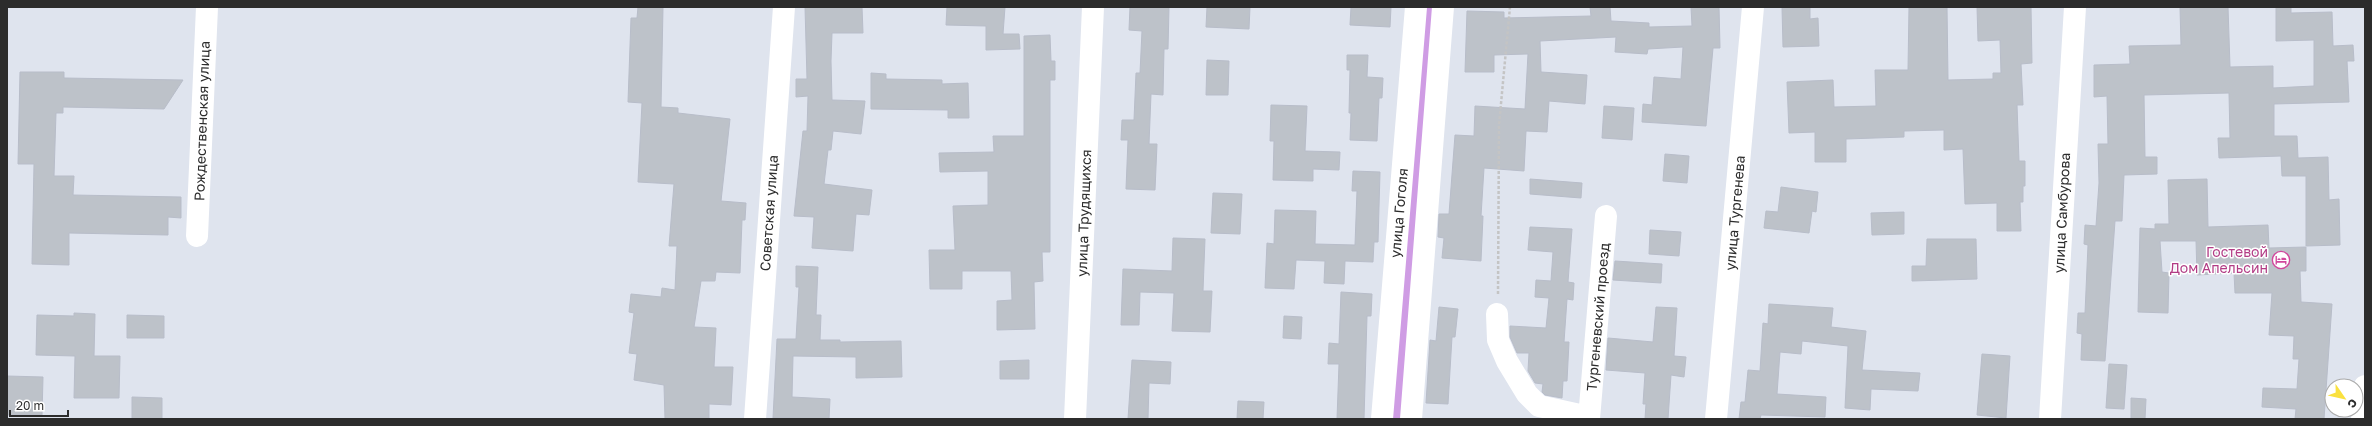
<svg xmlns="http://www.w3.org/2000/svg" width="2372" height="426" font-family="'Golos Text',sans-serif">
  <rect width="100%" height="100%" fill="#dfe4ee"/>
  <path fill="#cf9ce4" d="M1420,7h19l-34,412h-18z"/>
  <path fill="#bdc2c9" stroke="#b8bdc9" d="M638,7h25l-2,100 17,1v5l52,6 -9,82 25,2 -1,17h-3l-2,53 -24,-1 -1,9h-14l-7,46 22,1 -2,39h19l-2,38 -22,-1v15h-44l-1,-34 -30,-5 3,-26 -8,-1 5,-40 -5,-1 2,-18 30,3 1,-9 13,2 2,-44h-8l5,-62 -36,-2 4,-79 -14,-1 3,-84h6z
    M805,7h57l1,26h-31l-1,28 1,39 33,1 -4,33 -28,-3 -2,19h-3l-4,34 48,6 -3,25 -13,-1 -3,37 -41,-3 2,-31 -20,-1 9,-85h4l1,-35 -12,1v-18h11z
    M947,7h58l-2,27h16l1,15 -34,1v-24l-40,-1z
    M1130,7h39l-1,42h-4l-1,46 -12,-1 -2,50h8l-2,46 -29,-1 2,-49h-7l1,-20h12l2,-47h4l2,-42 -13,-1z
    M1207,7h43l-1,22 -43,-2z
    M1351,7h40l-1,20 -40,-2z
    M1590,7h20l1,14 38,2v4l43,-1 -1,-19h28l1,41h-7l-7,78 -64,-4 1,-18 9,1 2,-28 27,2 2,-32 -35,2 -1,5 -32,-2 1,-15 -76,4 1,31 46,3 -2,29 -36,-3 -2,31 -21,-1 -2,40 -40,-3 -3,48h2l-2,45 -39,-3 2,-20 -6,-1 1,-23h10l6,-79 19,1 1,-30 50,3 3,-55 -34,1v17h-29l2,-61 37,1v6l87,-2z
    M1782,7h28v12l8,-1 1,28 -36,1z
    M1909,7h38l1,73 45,-1v-6h8l-1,-33 -22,1 -1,-34h54l1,56 -11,1 2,41h-6l2,56h6v25h-2v16h-3l1,29h-24v-28l-32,1 -2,-55 -19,1v-20l-40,1v6l-58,2v23h-31v-30l-26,1 -2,-51 46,-2 1,27 42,-1 -1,-36h33z
    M2180,7h48l2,60 43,-1v22l41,-2v-46l-38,1v-34h15v6l41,-1 1,34 20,-1 1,16h-7l2,41 -75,2v32h23l1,22 30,-1 1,43 10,-1 1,46 -34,1v-70h-24l-1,-20 -62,2 -1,-20h12l-1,-45 -85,2 1,62h12v17l-33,1 -2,46h-7l-10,140 -24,-1 1,-26 -5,-1 1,-20h7l3,-68 -4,-1 1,-19 11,1 3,-43 -1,-39h10l-1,-48 -13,1v-32l36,-1 -1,-18 52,-1z
    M1050,35l1,26h4v19h-5v172h-8l1,29 -9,1 1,47 -38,1v-29l15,-1 -1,-29h-49v18h-32l-1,-39h26l-2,-44 35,-1v-34l-48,1 -1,-19 55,-1 -1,-16h31v-100z
    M1347,55h21l-1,22 16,1 -1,20h-3l-2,43 -27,-1 1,-27h-2l1,-43h-3z
    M1207,60l22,1 -1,34h-22z
    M20,72h44v6l119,2 -19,29 -101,-2v6h-7l-2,63h20l-1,19 108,2v21l-13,-1v18l-99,-2v32l-37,-1 2,-100h-16z
    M871,73l15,1v5l56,1v4l26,-1 1,35h-21v-8l-77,-1z
    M1271,105l36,1 -2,45 35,1 -1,18 -26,-1v12l-40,-1 1,-39h-4z
    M1604,106l30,2 -2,32 -30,-2z
    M1665,154l24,2 -2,27 -24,-2z
    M1353,171l27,1 -2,70h-4l-1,20 -28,-1 -1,23 -20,-1 1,-22 -29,-1 -2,29 -29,-1 2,-45 7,1 1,-34 41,1 -1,33 40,1 2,-54h-5z
    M1530,179l52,4 -1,15 -51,-4z
    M2207,179l1,48 60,-2 1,23 37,-1v24h-6l1,31 31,2 -8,115h-29l1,-10 -34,-2 1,-19 34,1 2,-30h-6l1,-23 -25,-1 3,-42h-37l-1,-20 -37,2 -1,-34h-36l2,31 7,1 -1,40 -30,-1 2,-84 15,1v-5h14l-1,-44z
    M1781,187l37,5 -2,20 -4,-1 -3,22 -45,-5 2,-17 12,1z
    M1213,193l29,1 -2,40 -29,-1z
    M1904,212v22l-32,1 -1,-22z
    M1530,227l42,2 -4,53 6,1 -1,17 -6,-1 -3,43h5l-2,39h-4l-1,17 -17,-3 -3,-3 1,-8 -8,-1 -7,-12 1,-18h-12l-7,-16v-11l36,2 3,-30 -14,-1 1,-17 15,1 2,-29 -25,-2z
    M1650,230l31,2 -2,24 -30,-2z
    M1173,238l32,1 -2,52h9l-2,41 -38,-1 2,-38 -34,-1 -1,33h-18l2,-56 49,2z
    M1927,239h49l1,40 -65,2v-15h14z
    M1615,261l47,3 -1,19 -48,-3z
    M796,266l22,1 -2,48h5l-1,25h20v2l61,-1 1,36 -46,1v-21l-63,-1 -1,41 38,2 -1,20 -56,-1 4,-79h19l3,-52h-3z
    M1341,292l31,2 -1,22h-4l-3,103h-27l2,-55h-11l1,-21 10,1z
    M1769,304l64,4 -2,19 35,4 -4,39 58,3 -2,18 -47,-2 -1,21 -25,-2 3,-62 -46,-5 -1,13 -21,-2 -3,42 49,3 -1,20 -64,-2 -1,4h-21l2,-17h4l3,-32 12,1 3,-48 5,1z
    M1439,307l19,2 -3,28h-3l-4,67 -22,-1 4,-63 6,1z
    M1656,307l21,1 -3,48 12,1 -2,20 -13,-2 -3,44h-23l1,-15h-3l2,-31 -39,-3 2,-32 45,4z
    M74,313l21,1 -1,42h26l-1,42h-45l1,-42 -39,-1 1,-40 37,1z
    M127,315l37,1v22h-37z
    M1284,316l18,1 -1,22 -18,-1z
    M1982,354l28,2 -4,62 -29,-3z
    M1029,360v19h-29v-18z
    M1132,360l39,2 -1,22 -21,-1 -1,36h-20z
    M2109,364l18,1 -3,44 -18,-1z
    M7,376l36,1 -1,38h-35z
    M132,397l30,1v21h-30z
    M2131,398l15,1 -1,20h-14z
    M1238,401l26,1 -1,17h-26z"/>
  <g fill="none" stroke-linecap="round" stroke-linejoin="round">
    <path stroke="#c4c4c4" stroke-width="2.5" stroke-dasharray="3 2" stroke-linecap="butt" d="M1498,294l1,-169 11,-118"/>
    <path stroke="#fff" stroke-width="22" d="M197,236l10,-229
      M1497,314l1,26 9,21 20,33 12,12 50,11
      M755,419l29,-412
      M1075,419l18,-412
      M1382,419l34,-412
      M1411,419l32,-412
      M1589,419l17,-203
      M1716,419l37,-412"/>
    <path stroke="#fff" stroke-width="22" d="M2050,419l25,-412
      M2362,419l3,-33"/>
  </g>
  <defs>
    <symbol id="hotel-ring" viewBox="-11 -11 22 22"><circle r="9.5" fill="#fff" stroke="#d1479c" stroke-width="1.5"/><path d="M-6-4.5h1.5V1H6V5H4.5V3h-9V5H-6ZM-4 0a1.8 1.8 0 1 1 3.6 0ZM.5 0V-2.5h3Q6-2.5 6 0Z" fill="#d1479c"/></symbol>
  </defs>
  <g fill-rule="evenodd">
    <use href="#hotel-ring" x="2271" y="250" width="20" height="20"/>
  </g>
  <g text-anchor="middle" stroke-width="3" stroke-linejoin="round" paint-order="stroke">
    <g font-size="14" fill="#2c2c2c" stroke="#fff">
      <text transform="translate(202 121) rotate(-88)" y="5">Рождественская улица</text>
      <text transform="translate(769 213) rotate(-86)" y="5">Советская улица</text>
      <text transform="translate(1084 213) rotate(-88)" y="5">улица Трудящихся</text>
      <text transform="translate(1399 213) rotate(-85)" y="5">улица Гоголя</text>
      <text transform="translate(1735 213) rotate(-85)" y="5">улица Тургенева</text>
      <text transform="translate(2062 213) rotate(-87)" y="5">улица Самбурова</text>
      <text transform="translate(1598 317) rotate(-85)" y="5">Тургеневский проезд</text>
    </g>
    <g font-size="14" fill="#b23c85" stroke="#fff" text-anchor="end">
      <text x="2268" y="257">Гостевой<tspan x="2268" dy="16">Дом Апельсин</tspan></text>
    </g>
  </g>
  <rect width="2372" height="426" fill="none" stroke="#2c2c2c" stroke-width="16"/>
  <g transform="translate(2344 398) rotate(124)"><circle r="19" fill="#ffffff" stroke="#ababab"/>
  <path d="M0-3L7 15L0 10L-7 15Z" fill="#fae13f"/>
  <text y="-6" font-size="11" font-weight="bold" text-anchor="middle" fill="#2c2c2c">С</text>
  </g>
  <path d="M10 410v6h58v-6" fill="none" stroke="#2c2c2c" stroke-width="2"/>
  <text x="16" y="410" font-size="12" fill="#2c2c2c" stroke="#ffffff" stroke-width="3" paint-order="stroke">20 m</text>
</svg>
